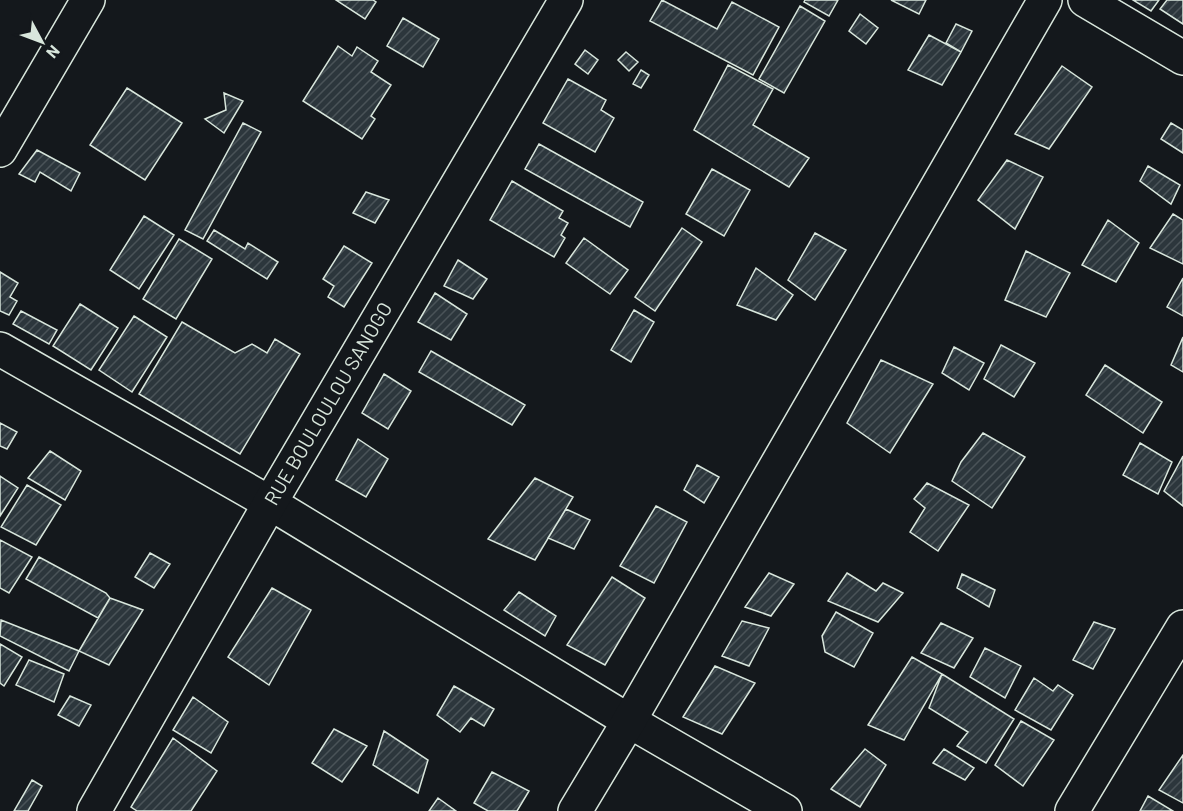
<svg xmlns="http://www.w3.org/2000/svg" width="1183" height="811" font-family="Barlow,sans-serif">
  <defs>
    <pattern id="building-hatch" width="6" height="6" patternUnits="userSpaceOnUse" patternTransform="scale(1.5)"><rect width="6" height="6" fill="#2c363c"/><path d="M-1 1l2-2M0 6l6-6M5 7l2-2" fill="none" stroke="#4a5358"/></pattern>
  </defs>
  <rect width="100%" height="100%" fill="#14181c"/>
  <path fill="url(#building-hatch)" stroke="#d8e6dc" stroke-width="1.5" d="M336,0h37l3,2 -11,17z
    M662,0l55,29 15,-27 47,25 -26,48 -103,-54z
    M805,0h33l-9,16 -25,-14z
    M891,0h35l-7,14z
    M1133,0h26l-8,11z
    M1167,0h16v24l-23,-15z
    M800,6l25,15 -41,72 -25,-14z
    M860,14l18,14 -12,16 -17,-13z
    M403,18l36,21 -16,28 -36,-21z
    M956,24l16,7 -11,21 -15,-9z
    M929,35l32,17 -19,33 -34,-15z
    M338,46l14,10 5,-9 21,14 -7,11 20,13 -20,31 4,3 -13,20 -59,-38z
    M585,50l13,10 -10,14 -13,-10z
    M626,52l12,10 -9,9 -11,-11z
    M728,65l45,24 -20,36 56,33 -20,29 -95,-57z
    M1062,66l30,21 -43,62 -34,-15z
    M641,70l8,5 -8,13 -8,-4z
    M568,79l38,21 -5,10 13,8 -19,34 -52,-29z
    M127,88l55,35 -37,57 -55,-35z
    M224,93l19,8 -19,32 -19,-14 21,-9z
    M243,123l18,9 -58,107 -18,-9z
    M1171,123l12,7v23l-22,-14z
    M539,144l104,58 -13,25 -105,-58z
    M37,150l43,23 -9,18 -31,-19 -5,10 -16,-8z
    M1007,160l36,17 -28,52 -37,-29z
    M1148,166l32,19 -9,19 -31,-23z
    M712,169l38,21 -26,46 -38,-22z
    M512,181l51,30 -4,7 9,5 -7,12 4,3 -11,19 -64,-37z
    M366,192l23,8 -14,23 -22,-10z
    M1173,214l10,6v44l-33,-16z
    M144,216l30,19 -35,54 -29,-19z
    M1108,220l31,23 -23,39 -34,-17z
    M682,228l20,14 -47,69 -20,-14z
    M214,230l31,19 3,-6 30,19 -11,17 -60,-38z
    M815,233l31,17 -31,50 -27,-20z
    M584,238l44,32 -18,24 -44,-31z
    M179,239l33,20 -36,60 -33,-20z
    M344,246l28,17 -28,44 -16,-10 6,-11 -11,-7z
    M1026,251l44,22 -24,44 -41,-17z
    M458,260l29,19 -14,20 -29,-13z
    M756,268l37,27 -17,25 -39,-15z
    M0,272l18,11 -8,14 7,4 -8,14 -9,-4z
    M1183,278v38l-16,-9z
    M435,293l32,21 -16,26 -33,-18z
    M80,304l38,24 -27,42 -38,-24z
    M634,310l20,12 -23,40 -20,-12z
    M21,311l36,19 -8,14 -36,-20z
    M134,316l33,21 -35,55 -33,-22z
    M182,322l53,31 17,-9 15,9 8,-14 25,15 -60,100 -101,-60z
    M1183,337v35l-12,-7z
    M1001,345l34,18 -21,34 -30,-18z
    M954,347l30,16 -15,27 -27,-17z
    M431,351l94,54 -13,20 -93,-53z
    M881,360l52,24 -43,69 -43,-30z
    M1105,365l57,37 -19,31 -57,-38z
    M384,374l27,17 -23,38 -26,-16z
    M0,423l17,9 -10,17 -7,-3z
    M983,433l42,24 -33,51 -40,-27 9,-19z
    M358,439l30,20 -22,38 -30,-17z
    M1140,443l32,19 -14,32 -35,-19z
    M50,451l31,20 -16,29 -37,-22z
    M1183,456v50l-19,-15z
    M697,465l22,12 -15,26 -20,-13z
    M0,476l18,12 -18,28z
    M535,478l38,19 -38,63 -47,-21z
    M927,483l42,22 -31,46 -28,-19 15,-24 -11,-9z
    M27,485l34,20 -25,40 -35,-18z
    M656,506l31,16 -33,61 -34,-17z
    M566,509l24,11 -16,29 -26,-11z
    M0,540l32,17 -23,36 -9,-5z
    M150,553l20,11 -16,24 -19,-11z
    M39,557l67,36 4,5 -12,20 -72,-39z
    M769,573l25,11 -23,32 -26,-9z
    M847,573l29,18 7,-8 20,10 -25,29 -50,-21z
    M962,574l33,16 -6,17 -32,-19z
    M612,577l33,21 -40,67 -38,-20z
    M272,588l39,22 -42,75 -41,-28z
    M519,592l37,24 -11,20 -41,-26z
    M110,598l33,12 -34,55 -30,-14z
    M836,612l37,21 -19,34 -29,-15 -3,-16z
    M1,620l78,31 -10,20 -69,-35z
    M742,621l27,7 -20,38 -27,-10z
    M1094,622l21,7 -22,40 -20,-9z
    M941,623l32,15 -19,30 -33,-15z
    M0,644l22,13 -18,29 -4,-3z
    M985,648l36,18 -16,32 -35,-21z
    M912,657l30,17 -38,66 -36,-15z
    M29,660l35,14 -10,28 -38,-17z
    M715,666l40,17 -33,51 -39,-17z
    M942,674l72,45 -28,44 -29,-17 11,-14 -39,-24z
    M1034,678l19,13 5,-6 15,10 -22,35 -36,-20z
    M454,686l40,23 -10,17 -13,-8 -11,14 -23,-17z
    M70,696l21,9 -12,21 -21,-11z
    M193,697l35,25 -17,31 -38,-23z
    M1021,721l33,19 -31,46 -28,-21z
    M334,729l33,17 -25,36 -30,-19z
    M384,731l44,29 -10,33 -45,-28z
    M173,738l44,33 -26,40h-54l-6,-4z
    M865,749l21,16 -26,42 -29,-18z
    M944,749l30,19 -9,12 -32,-17z
    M1183,755v48l-24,-13z
    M492,772l37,19 -12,20h-29l-14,-8z
    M32,780l10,6 -14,25h-14z
    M1148,796l25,15h-33z
    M438,798l18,13h-27z"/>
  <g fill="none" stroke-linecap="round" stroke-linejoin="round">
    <defs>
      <g id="minor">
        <path d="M1085,0l98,58"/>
        <path d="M0,150l88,-150"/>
        <path d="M0,349l270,154 359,218 156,90"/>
        <path id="s1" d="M94,811l176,-308 296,-503"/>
        <path d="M575,811l54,-90 416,-721"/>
        <path d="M1072,811l111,-184"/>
      </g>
    </defs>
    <use href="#minor" stroke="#d8e6dc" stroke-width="36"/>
    <use href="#minor" stroke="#14181c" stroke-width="33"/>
  </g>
  <g text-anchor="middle" stroke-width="4.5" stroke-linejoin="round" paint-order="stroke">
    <g font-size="20" fill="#d8e6dc" stroke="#14181c">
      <text dy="7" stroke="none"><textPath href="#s1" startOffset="470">RUE BOULOULOU SANOGO</textPath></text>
    </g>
  </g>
  <g transform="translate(42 42) rotate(131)" stroke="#14181c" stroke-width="4.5" paint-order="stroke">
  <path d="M0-4.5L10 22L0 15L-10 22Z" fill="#d8e6dc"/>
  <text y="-9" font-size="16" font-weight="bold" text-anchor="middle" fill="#d8e6dc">N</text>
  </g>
</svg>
